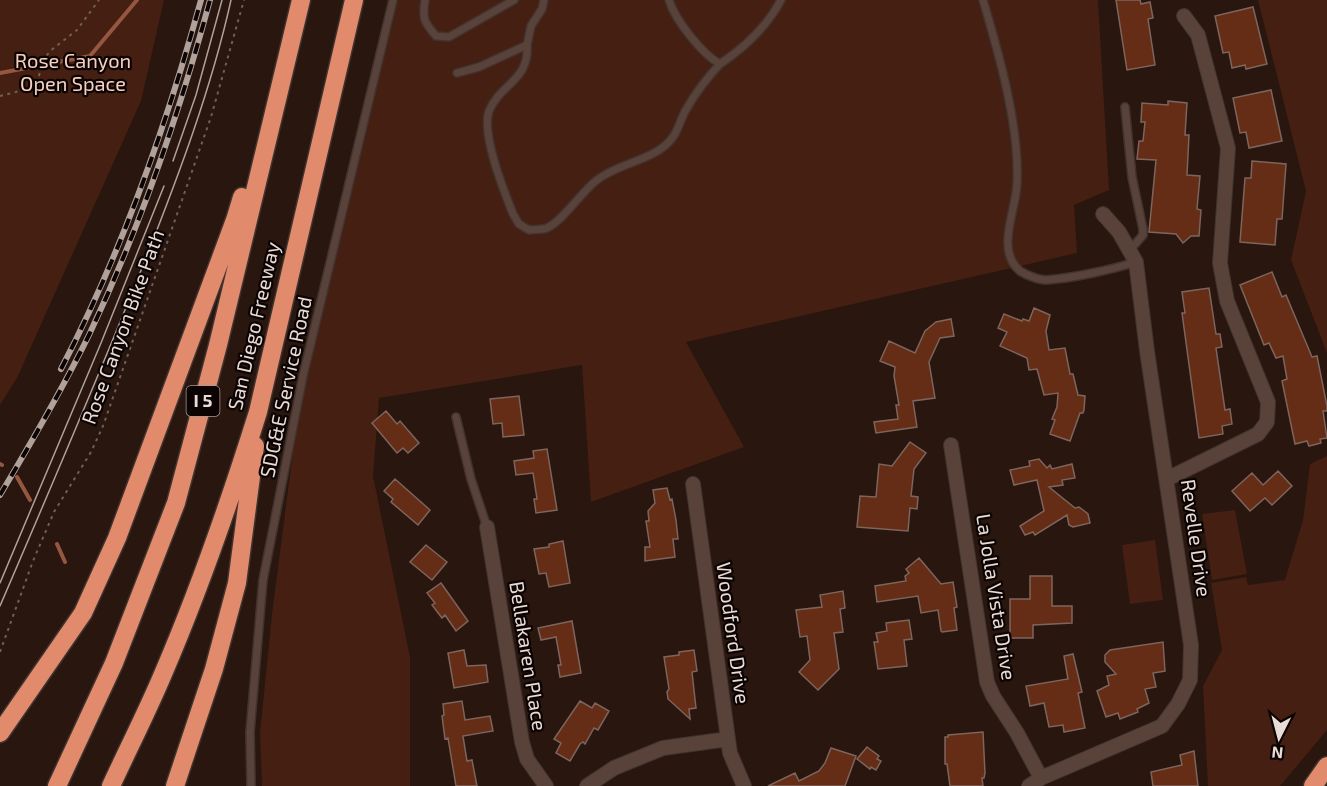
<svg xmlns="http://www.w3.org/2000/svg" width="1327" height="786" font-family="'Exo 2',sans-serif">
  <rect width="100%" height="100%" fill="#28160f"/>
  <path fill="#451f11" d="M0,0h164l-23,101 -124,277 -17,27z
    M393,0h705l11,190 -35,15 3,48 -391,89 58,105 -153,55 -9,-137 -203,33 -6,78 37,181v129h-148l-2,-53 12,-119 26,-201z
    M1258,0h69v353l-36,-93 15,-69z
    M1327,456v274l-47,56h-72l-5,-100 19,-36 -11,-67 35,-6 2,8 37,-5 18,-60 7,-56z
    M1235,510l12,64 -35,6 -10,-66z
    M1155,540l8,60 -33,4 -8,-59z"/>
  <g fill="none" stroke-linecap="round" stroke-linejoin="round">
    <path stroke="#955741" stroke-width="4" d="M0,73l90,-17 47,-56
      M0,464l2,1
      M17,477l13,23
      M57,544l8,18"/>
  </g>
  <path fill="#652c16" stroke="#7d655d" stroke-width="1.5" d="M1116,0h24l1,4 9,-2 3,16 -5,1 7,46 -28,5z
    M1253,7l14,57 -21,5 -1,-4 -13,3 -3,-16 -6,1 -8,-37z
    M1271,90l11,51 -33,7 -3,-16 -6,1 -7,-35z
    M1168,101l19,2 -2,32h4l-2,40 13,1 -3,33 4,1 -2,26h-8l-8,7 -7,-9 -27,-2 7,-72 -19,-1 2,-18h4l2,-19h-4l1,-19 26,2z
    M1252,161l34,3 -4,55h-5l-2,26 -35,-3 5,-64h6z
    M1272,272l10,25 4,-2 26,62 5,-1 10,50v5h-4l4,27 -7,1 1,4 -12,3 -2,-5 -12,3 -13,-63 5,-2 -4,-23 -7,2 -7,-15 -5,2 -24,-60z
    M1209,288l7,46h4l2,13 -6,1 9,62 5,-1 2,15 -10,2 1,8 -24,4 -17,-125h3l-3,-21z
    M1034,308l16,7 -4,16 3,19 16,-2 5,26h3l5,21 7,1 -1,14 -1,3h-3l-10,28 -20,-7 5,-14 -3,-1 5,-12 1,-14 -14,2 -7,-26 -8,1 -2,-12 -27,-12 7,-14 -9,-4 6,-14 18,7 1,-2 6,2z
    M951,319l3,17 -14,2 -11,24 6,36 -22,3 4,26 -41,6 -2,-11 24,-3 -2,-14h3l-5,-29 1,-9 -15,-6 9,-20 26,12 10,-22 11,-9z
    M519,396l5,39 -21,2 -1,-14 -9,1 -3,-25z
    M386,411l11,13 3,-3 19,22 -11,10 -5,-5 -6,5 -25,-30z
    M910,442l16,11 -12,16 -3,27 7,1 -1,12 -7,-1 -2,23 -51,-4 3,-31 16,1 3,-33 13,2z
    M547,449l10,61 -21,3 -2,-14h3l-4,-26 -17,2 -2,-14 20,-3 -1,-7z
    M1039,459l8,9 3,-3 2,4 20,-5 3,14 -13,2 1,5 -14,2 26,21 4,-1 4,3 5,4 2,9 -17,4 -4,-2 -2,-10 -32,20 -2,-3 -8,3 -5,-9 24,-15 -7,-31 -23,5 -4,-15 20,-4 -1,-5z
    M1278,471l14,15 -20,19 -7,-7 -15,13 -18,-20 20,-18 11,12z
    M395,479l35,31 -12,15 -27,-23 2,-3 -9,-8z
    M667,488l3,12 2,-1 4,21 2,19h-5l2,18 -30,4v-14h5l-4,-26h3l-1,-10 7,-8 -2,-13z
    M563,541l7,42 -21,4 -3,-14 -7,1 -5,-25 15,-2v-3z
    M426,545l21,17 -15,18 -22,-18z
    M919,558l22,26 12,-2 4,25 -3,1 3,22 -15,2 -1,-1 -3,-21 -17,3 -3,-17 -41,6 -2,-16 31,-5 -1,-5 4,-3 -3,-4z
    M1030,576h22v30h20v17l-39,2v13h-23v-39h20z
    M441,583l27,38 -12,10 -11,-16 -3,3 -10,-13 3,-2 -8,-10z
    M843,591l2,17 -5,1 3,23 -9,1 5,36 -21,21 -19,-18 11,-12 -3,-24 -7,1 -4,-27 26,-3 -2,-12z
    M909,620l3,19 -8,1 3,26 -29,3 -4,-27h4l-2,-9 11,-2 -1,-8z
    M572,621l9,52 -21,4 -2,-12h3l-5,-28 -15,3 -3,-12z
    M1163,642l2,29 -12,2 3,14 -11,2 4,14 -12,6 1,3 -18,7 -2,-6 -12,4 -9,-26 12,-6 -2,-9 9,-2 -11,-12v-7l5,-5z
    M464,650l3,16 19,-1 2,17 -34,6 -6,-35z
    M694,650l3,21 -5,1 4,36 -7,1 1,10 -22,-20 -1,-7 2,-3 -5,-32 15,-2v-3z
    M1073,654l9,38 -4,1 7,35 -21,4 -1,-7 -14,2 -5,-24 -14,3 -4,-20 42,-7 -4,-23z
    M462,701l3,19 25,-4 3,15 -30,5 4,25 5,-1 5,26h-21l-8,-48 -3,1 -3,-23 2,-1 -1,-11z
    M580,701l12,7 3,-5 14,8 -11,19 -4,-2 -9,16 -2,-2 -3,2 -10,17 -14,-8 5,-10 -7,-4z
    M983,732l2,41 -1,5h-2l1,8h-33l-3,-22h-2v-27h3v-2z
    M867,747l12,9 -2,3 4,2 -5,9 -5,-3 -1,2 -13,-10z
    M831,748l25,8 -11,30h-77l27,-13 4,8 20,-10 6,-8z
    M1194,751l4,35h-45l-2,-14 31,-7 -2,-10z"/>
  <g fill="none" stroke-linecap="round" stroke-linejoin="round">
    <defs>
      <path id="lane" d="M425,0c-3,19 -1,22 11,36l13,1 65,-37
        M983,0c16,54 37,128 34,184 -1,27 -22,66 3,87 6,4 19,9 26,9 27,-2 64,-10 90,-18
        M527,45c3,35 -27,39 -38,66 -8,23 15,80 24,103l6,10 10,6c5,-1 13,0 18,-2 16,-7 35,-37 50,-48 22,-18 59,-19 76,-43 6,-8 8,-20 14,-29 9,-16 21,-31 33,-44 -18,-10 -45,-44 -51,-64
        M720,64c25,-17 47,-37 61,-64
        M457,73l22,-6 48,-22 4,-19 11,-17 2,-9
        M1125,107l7,70 11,52v6l-13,15
        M456,417l15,62 16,48
        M251,786l-1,-54 13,-152 40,-204 90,-376"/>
      <path id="street" d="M951,445l36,237 6,14 24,37 24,45
        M1167,479l91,-45 9,-12 1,-20 -41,-101 -7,-38 8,-115 -30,-113 -14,-19
        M693,484l35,255 2,14 14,33
        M487,527l35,215 5,17 19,27
        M587,786l27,-18 49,-20 65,-9
        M1029,786l12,-8 121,-52 16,-22 12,-24 1,-35 -44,-294 -11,-89 -17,-30 -16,-18"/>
      <path id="highway" d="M0,733l83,-120 34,-75 118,-318 7,-23
        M57,786l57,-123 62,-160 42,-158 83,-345
        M111,786c17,-37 36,-74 52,-112 37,-86 67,-173 95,-262l96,-412
        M175,786l39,-117 23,-86 18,-137
        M1313,786l14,-20"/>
    </defs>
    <use href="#lane" stroke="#40332f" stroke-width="10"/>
    <use href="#street" stroke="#40332f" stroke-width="16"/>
    <use href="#highway" stroke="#40332f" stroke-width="21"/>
    <path stroke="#705f59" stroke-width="2" stroke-dasharray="3 4.5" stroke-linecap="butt" d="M0,96l16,-4 16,-8 7,-8 3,-14 8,-11 27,-21 22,-30
      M0,652l33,-91 21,-49 37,-60 12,-26 108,-309 33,-117"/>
    <use href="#lane" stroke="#59423a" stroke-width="7"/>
    <use href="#street" stroke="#59423a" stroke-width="14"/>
    <use href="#highway" stroke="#e18b6c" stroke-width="18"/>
    <path stroke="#b0a19b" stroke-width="1.5" d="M173,161l23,-66 26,-95
      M0,583l101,-240 63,-157
      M0,606c49,-114 98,-228 144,-343 34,-86 67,-173 87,-263"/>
    <defs>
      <path id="rail" d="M61,369c61,-117 105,-242 140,-369
        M0,495c31,-52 62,-105 89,-160 51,-108 90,-220 121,-335"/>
    </defs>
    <use href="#rail" stroke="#b0a19b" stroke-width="6"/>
    <use href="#rail" stroke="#0b0403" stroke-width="4" stroke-dasharray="11" stroke-linecap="butt"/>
  </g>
  <g text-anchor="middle" stroke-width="4.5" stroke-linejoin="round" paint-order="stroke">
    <rect fill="#0b0403" stroke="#a69a97" stroke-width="1.5" x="186.5" y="386" width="33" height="30" rx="4.5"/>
    <g font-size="18" font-weight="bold" fill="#e9dbd6">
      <text x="203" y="407">I 5</text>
    </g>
    <g font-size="20" fill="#f6d0c2" stroke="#0b0403">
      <text x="73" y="68">Rose Canyon<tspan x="73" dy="23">Open Space</tspan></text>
    </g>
    <g font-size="20" fill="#e9dbd6" stroke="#0b0403">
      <text transform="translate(254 326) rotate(-77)" y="7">San Diego Freeway</text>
      <text transform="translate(123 327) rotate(-70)" y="7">Rose Canyon Bike Path</text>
      <text transform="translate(286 387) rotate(-78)" y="7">SDG&amp;E Service Road</text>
      <text transform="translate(1196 538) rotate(82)" y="7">Revelle Drive</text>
      <text transform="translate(996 597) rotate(81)" y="7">La Jolla Vista Drive</text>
      <text transform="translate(733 633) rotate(82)" y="7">Woodford Drive</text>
      <text transform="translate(528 656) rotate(81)" y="7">Bellakaren Place</text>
    </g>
  </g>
  <g transform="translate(1279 738) rotate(186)" stroke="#0b0403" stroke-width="4.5" paint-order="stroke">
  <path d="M0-4.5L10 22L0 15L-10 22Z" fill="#e9dbd6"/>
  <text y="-9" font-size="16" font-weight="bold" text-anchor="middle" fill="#e9dbd6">N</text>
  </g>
</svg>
